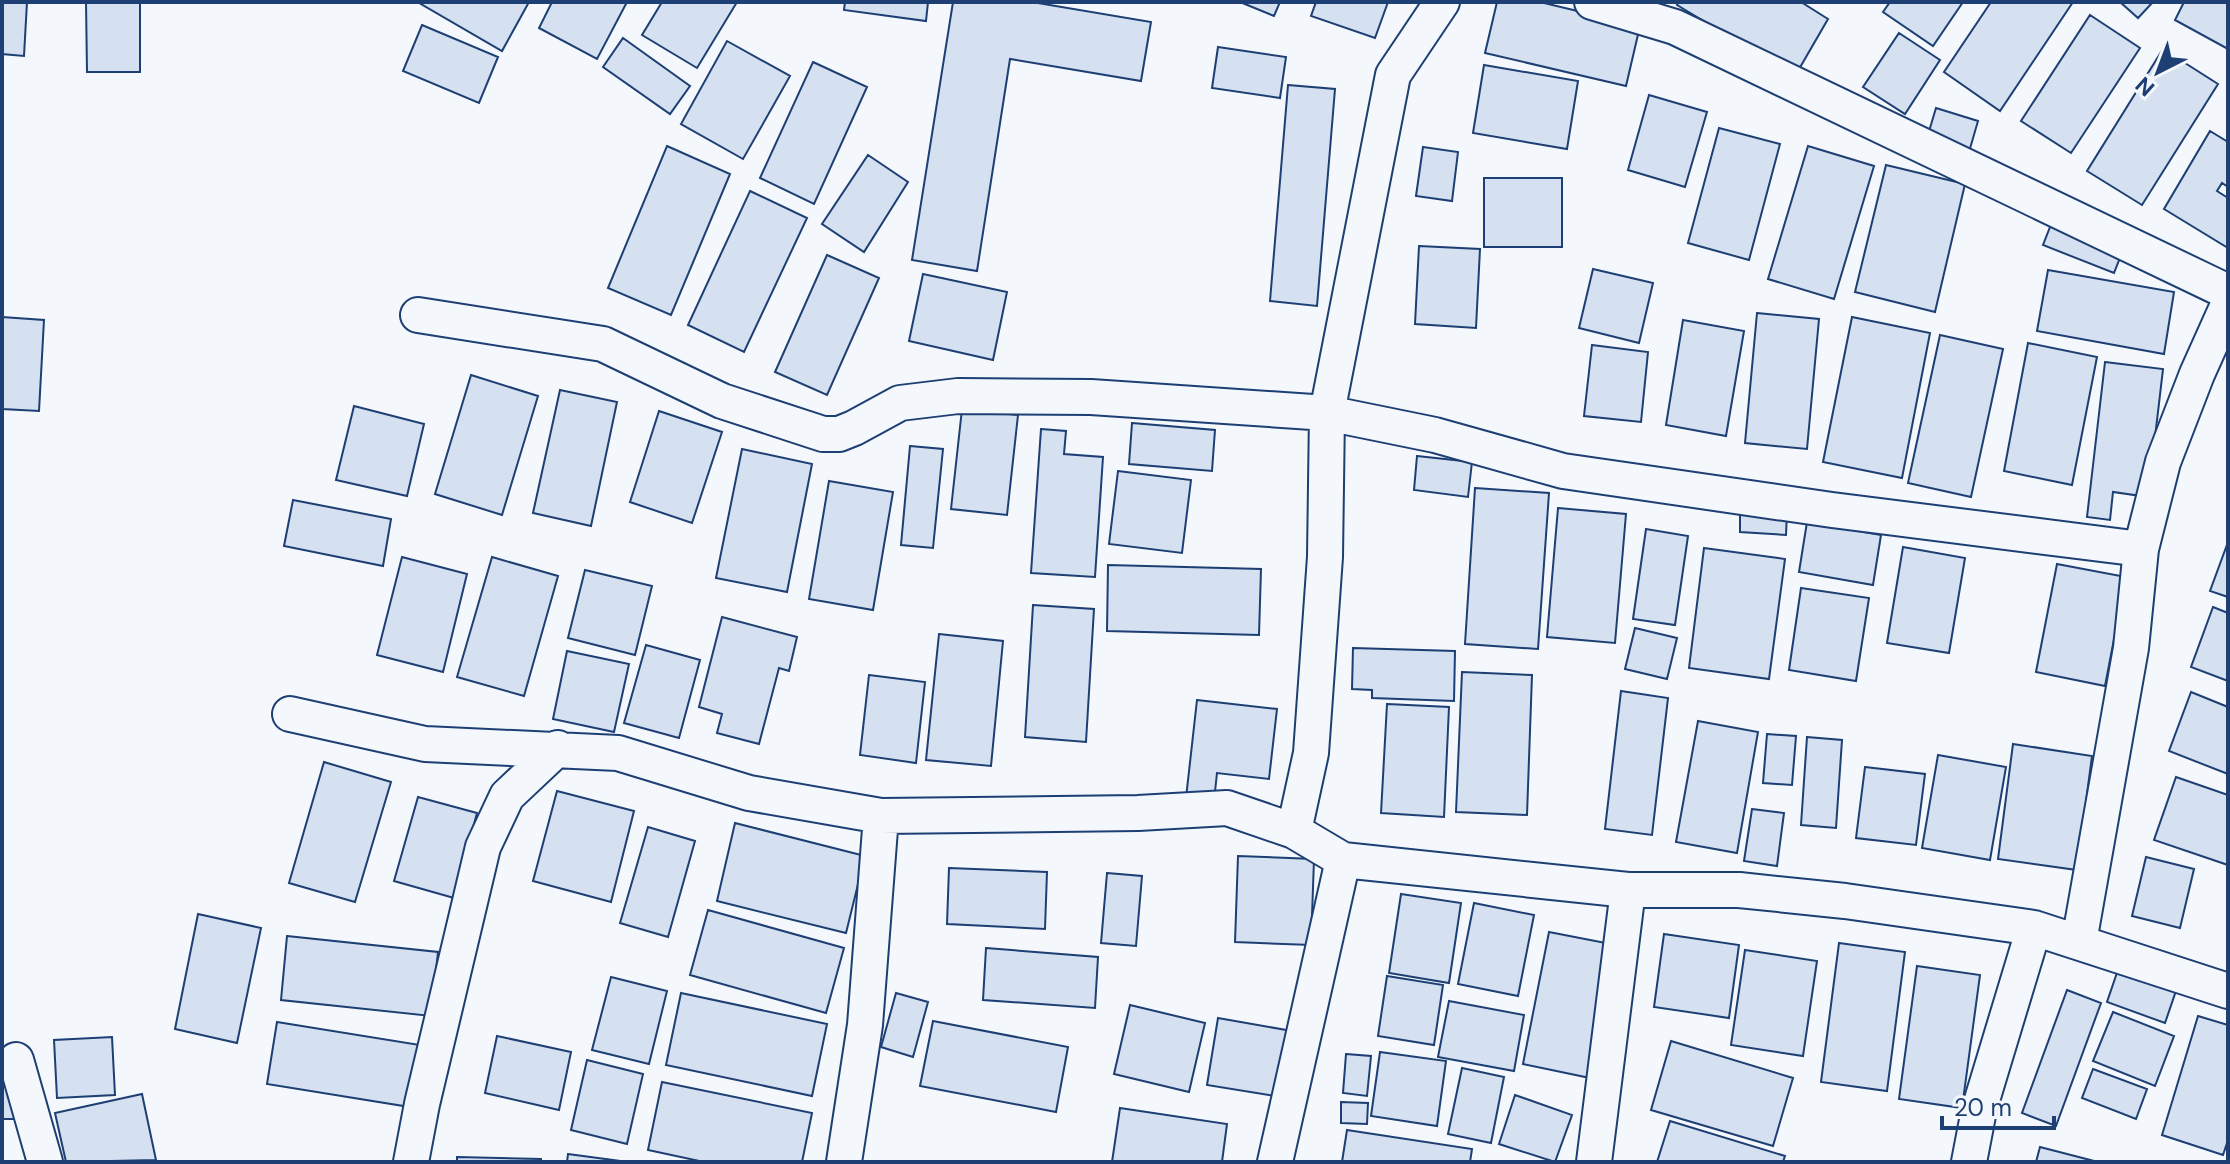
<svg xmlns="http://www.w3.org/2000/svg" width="2230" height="1164" font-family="'DM Sans',sans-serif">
  <rect width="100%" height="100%" fill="#f4f7fb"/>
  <path fill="#d5e0f0" stroke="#1d3f73" stroke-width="2" d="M2,2h25l-3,54 -22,-2z
    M86,2h54v70h-53z
    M423,2h106l-27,49 -81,-47z
    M552,2h75l-30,57 -58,-31z
    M662,2h75l-40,66 -55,-33z
    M845,2h83l-2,19 -82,-11z
    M953,2h79l119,20 -10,59 -131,-22 -33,212 -65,-11z
    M1240,2h40l-6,14z
    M1316,2h72l-13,36 -64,-22z
    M1497,2h43l100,24 -14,60 -141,-33z
    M1679,2h122l27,17 -33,57 -118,-71z
    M1890,2h73l-30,44 -50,-34z
    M1991,2h82l-73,109 -56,-39z
    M2120,2h33l-15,16z
    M2184,2h44v47l-53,-29z
    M2090,15l50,33 -69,105 -50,-32z
    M422,25l76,32 -19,46 -76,-32z
    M1899,33l41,27 -35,54 -42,-27z
    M623,38l67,48 -20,28 -67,-47z
    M727,41l63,35 -47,83 -62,-35z
    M1218,47l68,10 -6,41 -68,-10z
    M2163,49l55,35 -76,121 -55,-34z
    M813,62l54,25 -53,117 -54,-26z
    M1484,65l94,16 -11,68 -94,-16z
    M1288,85l47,4 -18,217 -47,-5z
    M1649,95l58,17 -22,75 -57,-17z
    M1936,108l42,13 -9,31 -42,-14z
    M1719,128l61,16 -31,116 -61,-17z
    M2210,131l18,11v45l-6,-4 -5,8 11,7v50l-64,-39z
    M667,146l63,28 -59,141 -63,-27z
    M1808,146l66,20 -40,133 -66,-20z
    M1423,147l35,5 -6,49 -36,-5z
    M868,155l40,27 -44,70 -42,-28z
    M1886,165l79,19 -30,128 -80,-20z
    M1484,178h78v69h-78z
    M750,191l57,27 -63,134 -56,-27z
    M2052,222l71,28 -9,23 -71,-28z
    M1419,246l61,3 -4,79 -61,-4z
    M827,255l52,23 -52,117 -52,-23z
    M1593,269l60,14 -14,60 -60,-15z
    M2048,270l126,22 -10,62 -127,-23z
    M923,274l84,18 -14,68 -84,-19z
    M1757,313l62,6 -12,130 -62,-6z
    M2,317l42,3 -5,91 -37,-2z
    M1852,317l78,16 -28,145 -79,-16z
    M1683,320l61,11 -18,105 -60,-11z
    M1940,335l63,14 -32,148 -63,-14z
    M2028,343l69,14 -25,128 -68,-14z
    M1592,345l56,7 -7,70 -57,-6z
    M2105,362l58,7 -15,128 -35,-5 -3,28 -23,-3z
    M471,375l67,21 -36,119 -67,-21z
    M560,390l57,12 -26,124 -58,-13z
    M354,406l70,18 -17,72 -71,-16z
    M962,409l56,6 -11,100 -56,-6z
    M659,411l63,21 -30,91 -62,-21z
    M1132,423l83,7 -3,41 -83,-7z
    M1041,429l25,2 -2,23 39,3 -8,120 -64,-4z
    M910,446l33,3 -10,99 -32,-3z
    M742,449l70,15 -25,128 -71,-14z
    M1417,456l55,6 -4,35 -54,-7z
    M1118,471l73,9 -9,73 -73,-9z
    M829,481l64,11 -20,118 -64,-11z
    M1475,488l74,5 -11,156 -73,-5z
    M293,500l98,19 -8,47 -99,-20z
    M1558,508l68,6 -11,129 -68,-6z
    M1740,510l47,2 -1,23 -46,-3z
    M1807,522l74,13 -8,50 -74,-13z
    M1646,529l42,7 -13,89 -42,-6z
    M2228,542v55l-18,-6z
    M1903,547l62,11 -16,95 -62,-10z
    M1704,548l81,11 -16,120 -80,-11z
    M402,557l65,17 -24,98 -66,-17z
    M492,557l66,19 -34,120 -67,-19z
    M2057,564l69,13 -21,109 -69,-14z
    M1108,565l153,4 -2,66 -152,-4z
    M585,570l67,16 -17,69 -67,-17z
    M1801,588l68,10 -13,83 -67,-11z
    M1033,605l61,4 -8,133 -61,-5z
    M2213,607l15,6v68l-37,-14z
    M722,617l75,20 -8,34 -10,-3 -20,76 -42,-11 5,-19 -23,-7z
    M1635,628l42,10 -10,41 -42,-10z
    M939,634l64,7 -12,125 -65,-6z
    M646,645l54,15 -21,78 -55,-15z
    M1353,648l102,3 -1,50 -82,-3v-8l-20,-1z
    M567,651l62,13 -15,68 -61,-13z
    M1462,672l70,3 -5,140 -71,-3z
    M869,675l56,7 -9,81 -56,-8z
    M1621,691l47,7 -16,137 -47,-6z
    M2191,692l37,15v67l-59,-23z
    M1197,700l80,9 -8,70 -52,-6 -3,28 -28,-3z
    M1387,704l62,3 -5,110 -63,-4z
    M1698,721l60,11 -21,121 -61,-11z
    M1767,734l29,2 -4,49 -29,-2z
    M1807,737l35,3 -6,88 -35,-3z
    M2013,744l79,12 -15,114 -79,-11z
    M1938,755l68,12 -16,93 -68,-12z
    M324,762l67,20 -36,120 -66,-19z
    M1865,767l60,7 -9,71 -60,-7z
    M2176,777l52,18v70l-74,-25z
    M557,791l77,20 -23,91 -78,-21z
    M418,797l59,16 -23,85 -60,-17z
    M1752,809l32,4 -7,53 -33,-5z
    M735,823l130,33 -19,77 -129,-32z
    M648,827l47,14 -27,96 -48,-14z
    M1238,856l76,3 -3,86 -76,-3z
    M2146,857l48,12 -14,59 -48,-12z
    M949,868l98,4 -2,57 -98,-5z
    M1107,873l35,3 -6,70 -35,-3z
    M1401,894l60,9 -12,80 -60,-10z
    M1474,903l60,12 -16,81 -60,-12z
    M708,910l136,38 -18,65 -136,-38z
    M198,914l63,14 -24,115 -62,-14z
    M1549,932l67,13 -26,133 -67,-14z
    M1664,934l75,11 -10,73 -75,-11z
    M287,936l151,16 -7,64 -150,-16z
    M1839,943l66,9 -18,139 -66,-9z
    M986,948l112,9 -3,51 -112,-8z
    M1745,950l72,11 -14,95 -72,-11z
    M2121,961l58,21 -14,41 -58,-21z
    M1917,966l63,9 -18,133 -63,-9z
    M1387,976l56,9 -9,60 -56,-9z
    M611,977l56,14 -18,73 -57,-14z
    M2067,990l34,13 -45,123 -34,-13z
    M681,993l146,31 -15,72 -146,-31z
    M896,993l32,9 -15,55 -32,-10z
    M1449,1001l75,14 -10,56 -76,-14z
    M1130,1005l75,18 -16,69 -75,-18z
    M2113,1012l61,24 -19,50 -62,-25z
    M2198,1016l30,9v115l-5,15 -61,-20z
    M1218,1018l74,13 -11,66 -74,-12z
    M933,1021l135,26 -12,65 -136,-26z
    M277,1022l149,24 -10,62 -149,-24z
    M497,1036l74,16 -12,58 -74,-17z
    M112,1037l3,58 -58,3 -3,-58z
    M1671,1041l122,37 -20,68 -122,-36z
    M1380,1052l66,9 -9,65 -66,-10z
    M2,1054l14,1 -2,64h-12z
    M1346,1054l25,2 -4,40 -24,-3z
    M587,1060l56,14 -16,70 -56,-14z
    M1462,1068l42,9 -13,66 -43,-9z
    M2093,1069l54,20 -11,30 -54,-21z
    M662,1082l150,31 -10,49h-98l-56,-12z
    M142,1094l14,66 -90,2 -11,-49z
    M1515,1095l57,20 -17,47 -56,-18z
    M1341,1102l27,1 -1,21 -26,-1z
    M1120,1108l107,16 -5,38h-110z
    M1670,1121l115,35 -2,6h-126z
    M1347,1130l125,19 -2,13h-128z
    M2040,1147l58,15h-62z
    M568,1154l60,8h-61z
    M457,1157l84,2v3h-84z"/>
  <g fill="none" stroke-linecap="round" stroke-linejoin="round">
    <defs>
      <path id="street" d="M1592,2l83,25 553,265
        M418,315l185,29 119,57 101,33h16l15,-6 46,-25 58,-7 133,1 236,16 108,22 128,36 269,39 309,39
        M290,714l135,30 193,9 131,40 132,23 257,-3 89,-5 67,23 49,29 285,30h111l106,11 189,27 194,63
        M1294,831l17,-78 14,-196 2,-144 66,-338 49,-73
        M2079,942l52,-294 10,-99 22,-87 34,-88 31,-69
        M16,1060l29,102
        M411,1162l11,-58 61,-257 24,-51 51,-48
        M844,1162l21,-137 16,-209
        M1275,1162l68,-302
        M1594,1162l34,-272
        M1969,1162l10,-52 55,-182"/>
    </defs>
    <use href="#street" stroke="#1d3f73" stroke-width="38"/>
    <use href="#street" stroke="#f4f7fb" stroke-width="34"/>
  </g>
  <rect width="2230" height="1164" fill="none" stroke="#1d3f73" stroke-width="8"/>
  <g transform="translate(2158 72) rotate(222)" stroke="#f4f7fb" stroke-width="6" paint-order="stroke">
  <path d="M0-6L14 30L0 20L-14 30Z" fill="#1d3f73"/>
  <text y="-12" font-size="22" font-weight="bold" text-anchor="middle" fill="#1d3f73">N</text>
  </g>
  <path d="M1942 1116v12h112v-12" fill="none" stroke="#1d3f73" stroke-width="4"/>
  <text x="1954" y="1116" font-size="24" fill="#1d3f73" stroke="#f4f7fb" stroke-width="6" paint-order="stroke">20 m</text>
</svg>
